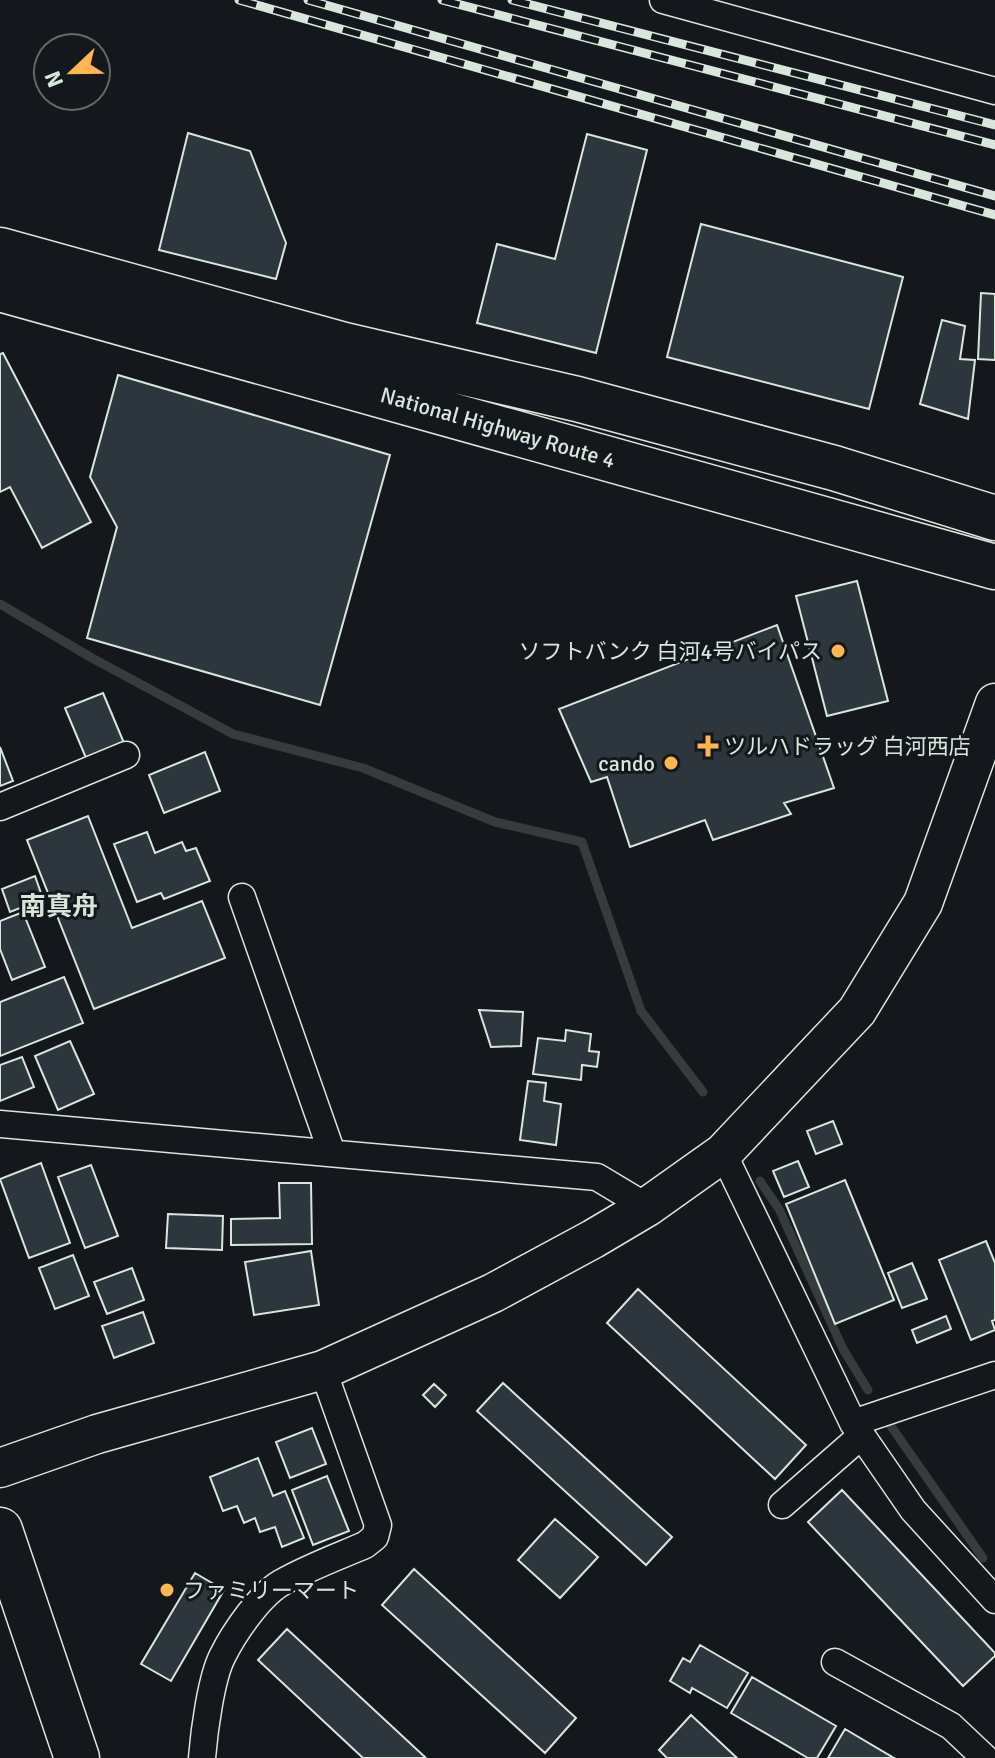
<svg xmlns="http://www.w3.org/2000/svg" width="995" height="1758" font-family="Signika,'Noto Sans JP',sans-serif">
  <rect width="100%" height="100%" fill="#14181c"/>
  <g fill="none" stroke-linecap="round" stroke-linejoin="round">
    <path stroke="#363b3e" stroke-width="9" d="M0,604l92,54 141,76 130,34 132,54 87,20 59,169 62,81
      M760,1181l19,28 64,140 25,41
      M888,1422l95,136"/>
  </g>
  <path fill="#2c363c" stroke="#d8e6dc" stroke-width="2" d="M188,133l62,18 36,92 -10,36 -117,-29z
    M587,134l60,16 -51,203 -119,-30 20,-79 58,15z
    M701,224l202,53 -34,132 -202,-52z
    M981,293l14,1v66l-17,-1z
    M942,320l23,6 -5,33 15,1 -7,59 -48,-15z
    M3,353l88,169 -49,26 -32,-61 -10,5v-138z
    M118,375l272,80 -70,250 -233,-67 30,-111 -27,-50z
    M857,581l31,120 -61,15 -31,-120z
    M777,625l57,163 -50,15 7,11 -78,26 -8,-20 -75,27 -23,-70 -16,5 -32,-73z
    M103,693l21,50 -38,15 -21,-50z
    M0,747l13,34 -13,5z
    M205,752l15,39 -56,22 -15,-38z
    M88,816l44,112 70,-27 23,57 -131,51 -67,-169z
    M147,832l8,21 27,-11 4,9 10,-3 14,33 -46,18 -3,-6 -24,9 -23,-58z
    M35,876l8,23 -33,13 -8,-23z
    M23,912l22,55 -33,13 -12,-31v-28z
    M64,977l19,46 -83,33v-54z
    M479,1010l44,2 -2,34 -30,1z
    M566,1030l25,4 -2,17 10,1 -2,15 -15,-2 -1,15 -48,-6 5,-36 27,3z
    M70,1041l24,53 -36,16 -23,-54z
    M22,1057l12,30 -34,14v-36z
    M528,1081l18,2 -2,18 17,3 -5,41 -36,-5z
    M833,1121l9,23 -26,10 -9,-23z
    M798,1161l11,26 -25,10 -11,-26z
    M41,1163l29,80 -41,15 -29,-79z
    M91,1165l27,71 -33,12 -27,-71z
    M845,1180l49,120 -59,24 -49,-120z
    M279,1183h32l1,61 -81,1v-26l49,-1z
    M168,1214l55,2 -1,34 -56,-2z
    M986,1241l9,22v57l-3,1 3,9 -24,10 -32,-80z
    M311,1251l8,54 -65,10 -9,-53z
    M73,1255l16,41 -34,13 -16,-41z
    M912,1263l15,36 -25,9 -14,-35z
    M132,1268l12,32 -37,14 -13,-32z
    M638,1289l168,156 -31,34 -168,-156z
    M143,1312l11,31 -40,15 -12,-32z
    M946,1316l5,13 -34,14 -5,-13z
    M503,1383l169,154 -26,28 -169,-154z
    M434,1384l12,11 -11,12 -12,-12z
    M312,1428l14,36 -36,14 -14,-36z
    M258,1458l15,38 12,-5 19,47 -22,9 -7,-20 -15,5 -5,-14 -11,5 -7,-17 -14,5 -13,-34z
    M327,1476l22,55 -36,14 -21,-55z
    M842,1490l153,163v3l-32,30 -155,-164z
    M555,1519l43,38 -38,41 -42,-38z
    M414,1569l162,149 -31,35 -163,-148z
    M195,1573l29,17 -53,91 -30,-17z
    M287,1629l139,129h-63l-105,-98z
    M700,1645l48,28 -21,35 -35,-20 -2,5 -20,-12 13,-23 7,4z
    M752,1677l84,49 -19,32h-9l-77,-45z
    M691,1715l46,43h-70l-8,-8z
    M845,1729l49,29h-66z"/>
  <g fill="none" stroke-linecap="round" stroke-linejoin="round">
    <defs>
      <path id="street" d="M663,0l332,91
        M0,807l126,-52
        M242,897l90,256
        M0,1124l597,53 50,30
        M723,1153l130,270 60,87 82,90
        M853,1423l142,-48
        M782,1505l80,-70
        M835,1662l116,64 34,32
        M202,1758c2,-25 9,-81 21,-103 11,-22 36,-59 58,-72 26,-15 56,-26 84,-38l10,-8 3,-12 -55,-155"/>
      <path id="secondary" d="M0,1468l97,-34 226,-64 170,-77 100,-54 54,-32 76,-54 134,-142 66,-108 72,-200"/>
      <path id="highway" d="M0,250l344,95 233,54 257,69 161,50
        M0,289l995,278
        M0,1530l77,228"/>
    </defs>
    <use href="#street" stroke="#d8e6dc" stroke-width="29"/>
    <use href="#secondary" stroke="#d8e6dc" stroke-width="41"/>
    <use href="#highway" stroke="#d8e6dc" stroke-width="47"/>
    <use href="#street" stroke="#14181c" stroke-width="26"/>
    <use href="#secondary" stroke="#14181c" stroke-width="38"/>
    <use href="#highway" stroke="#14181c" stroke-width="44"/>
    <defs>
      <path id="rail" d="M239,0l756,215
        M308,0l687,196
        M442,0l553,145
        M512,0l483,125"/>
    </defs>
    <use href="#rail" stroke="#d8e6dc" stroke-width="9"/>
    <use href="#rail" stroke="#14181c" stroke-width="6" stroke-dasharray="18" stroke-linecap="butt"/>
  </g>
  <g fill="#ffb74d" stroke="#14181c" stroke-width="3">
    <circle cx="838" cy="651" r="8"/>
    <path d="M704 734h8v8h8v8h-8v8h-8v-8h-8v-8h8z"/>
    <circle cx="671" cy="763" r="8"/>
    <circle cx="167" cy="1590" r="8"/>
  </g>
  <g text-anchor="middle" stroke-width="6" stroke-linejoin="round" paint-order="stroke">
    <g font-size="22" fill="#d8e6dc" stroke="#14181c">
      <text transform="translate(498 427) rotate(16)" y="8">National Highway Route 4</text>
    </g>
    <g font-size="22" fill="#d8e6dc" stroke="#14181c" text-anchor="end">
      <text x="822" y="659">ソフトバンク 白河4号バイパス</text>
      <text x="724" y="754" text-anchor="start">ツルハドラッグ 白河西店</text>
      <text x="655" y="771">cando</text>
      <text x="183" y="1598" text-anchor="start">ファミリーマート</text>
    </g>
    <g font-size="26" font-weight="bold" fill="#d8e6dc" stroke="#14181c">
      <text x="59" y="915">南真舟</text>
    </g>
  </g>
  <g transform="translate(72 72) rotate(248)"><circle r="38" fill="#14181c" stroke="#626a69" stroke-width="2"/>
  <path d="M0-6L14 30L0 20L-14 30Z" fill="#ffb74d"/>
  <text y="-12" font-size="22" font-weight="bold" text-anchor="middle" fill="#d8e6dc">N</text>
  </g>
</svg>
